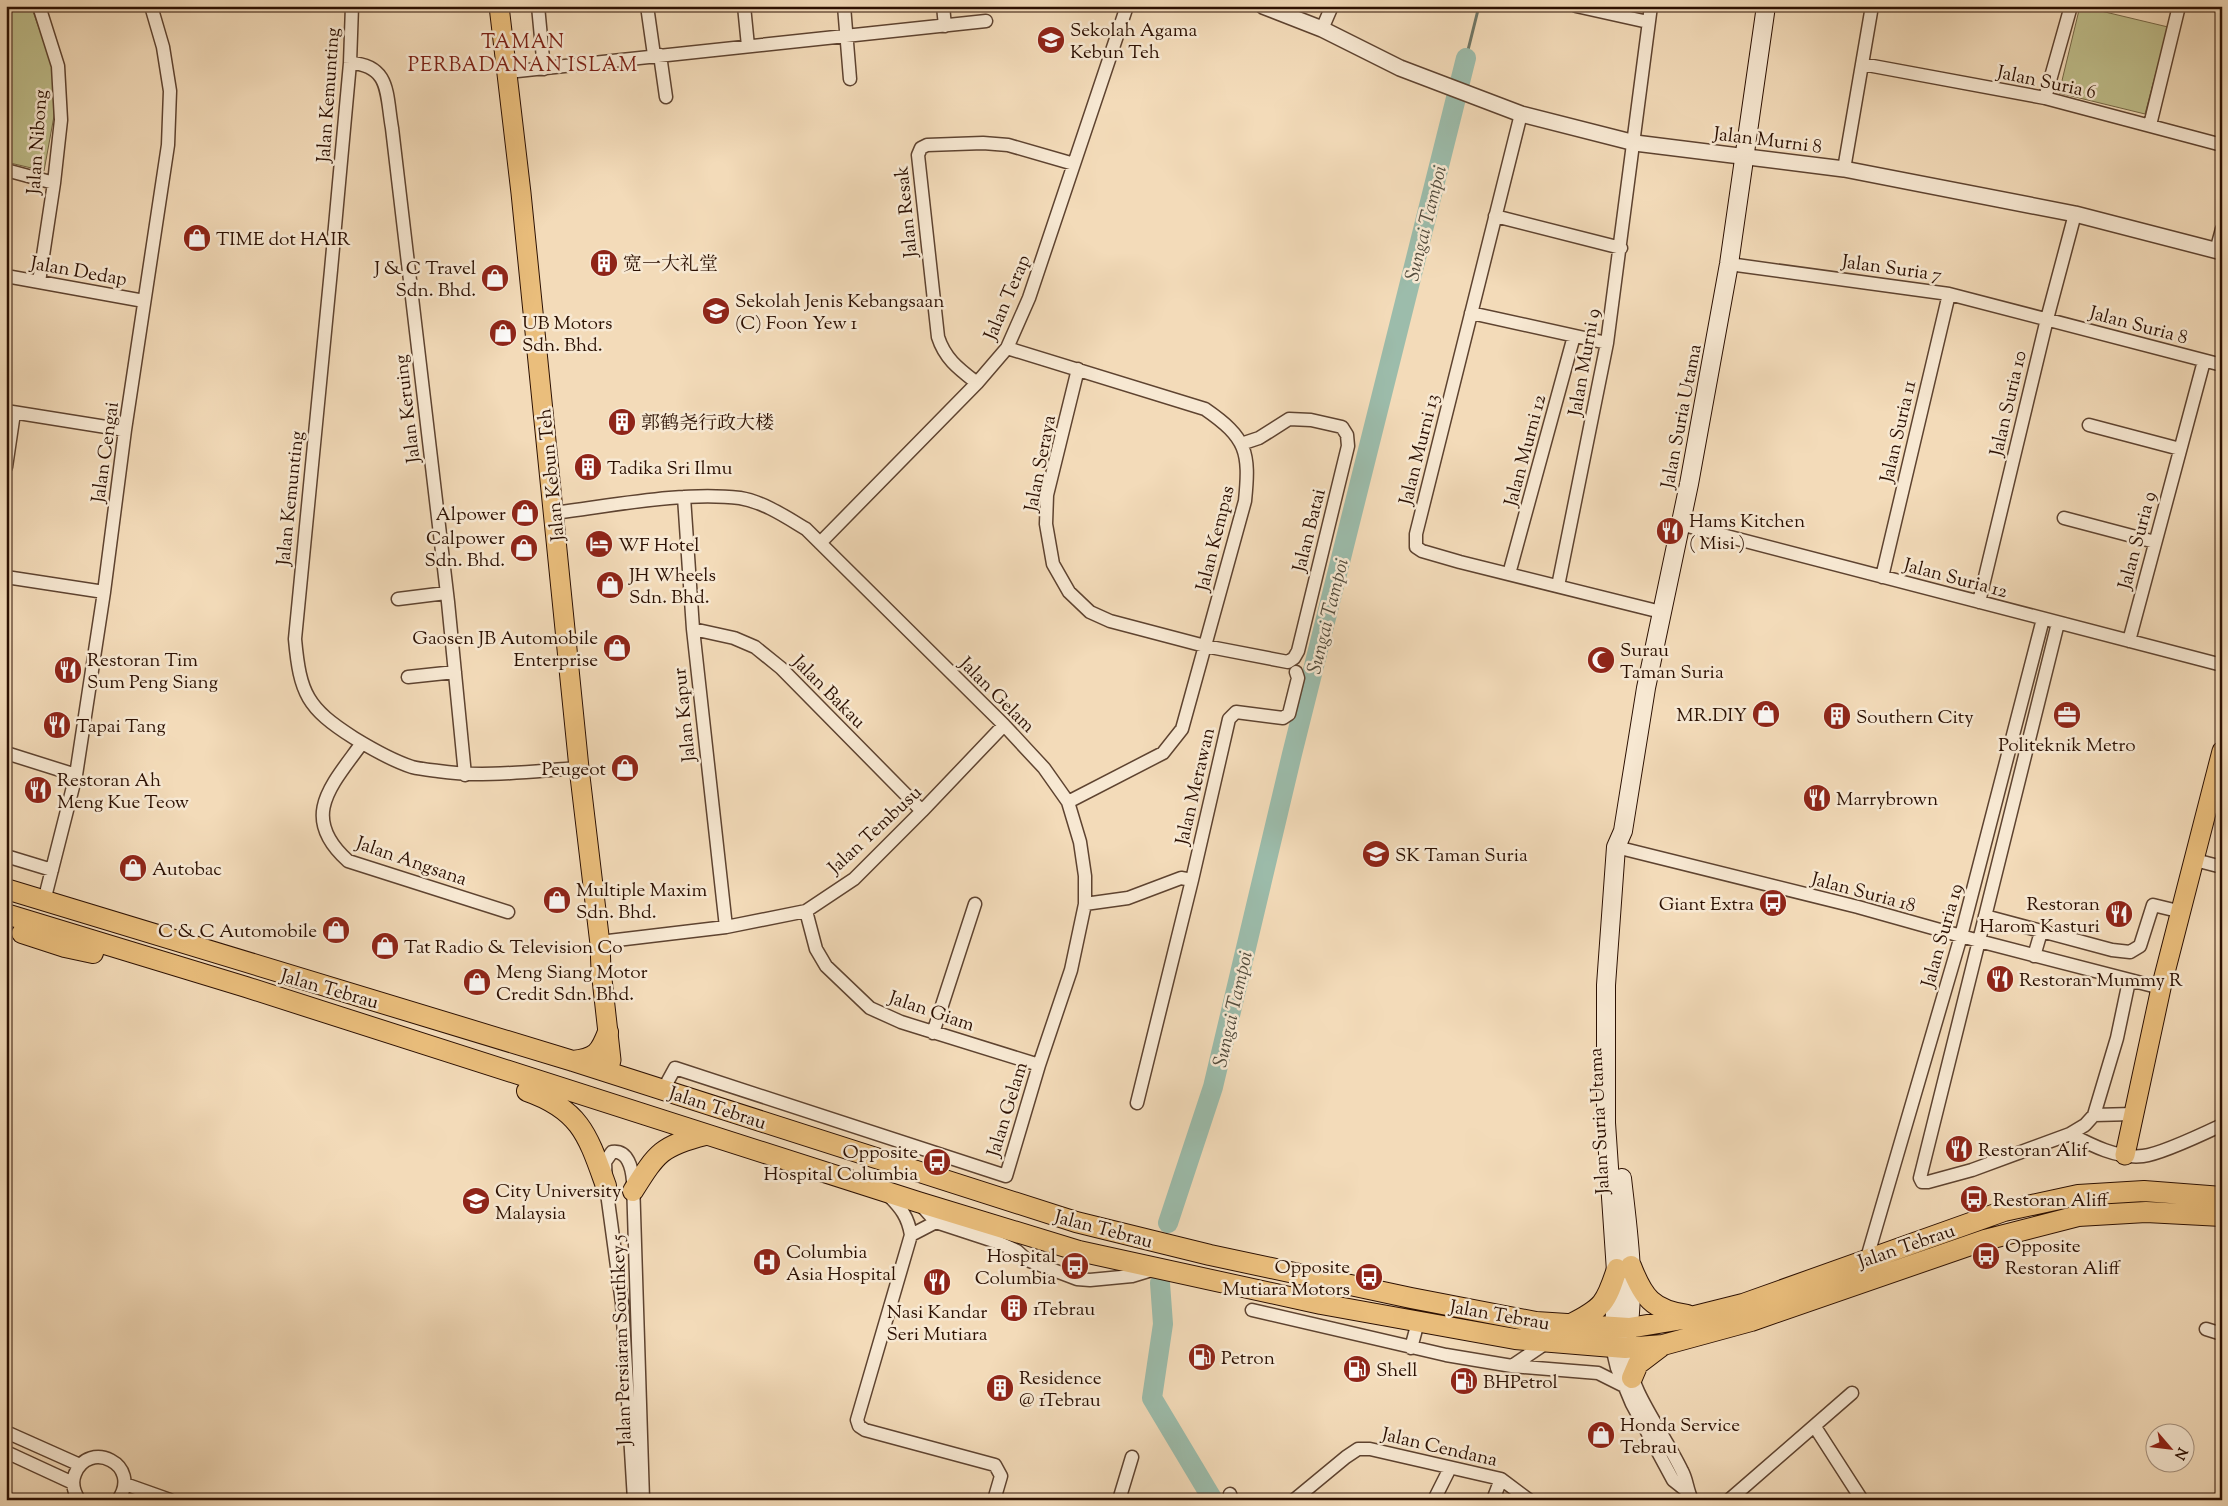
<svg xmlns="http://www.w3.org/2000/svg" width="2228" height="1506" font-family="'Sorts Mill Goudy','Noto Serif SC',serif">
  <rect width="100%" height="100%" fill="#f3dbb9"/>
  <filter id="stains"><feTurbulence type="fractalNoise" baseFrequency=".004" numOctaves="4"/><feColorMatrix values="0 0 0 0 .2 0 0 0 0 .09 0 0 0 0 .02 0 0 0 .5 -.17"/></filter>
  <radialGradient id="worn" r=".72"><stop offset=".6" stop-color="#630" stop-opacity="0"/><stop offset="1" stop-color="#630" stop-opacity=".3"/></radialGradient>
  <path fill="#bfbf8c" stroke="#766847" d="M6,6h25l22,61 1,49 -10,55 -38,-9z
    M2080,6l88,21 -23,87 -86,-21z"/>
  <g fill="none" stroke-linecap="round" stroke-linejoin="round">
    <path stroke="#6f7767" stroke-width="3" d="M1466,58l13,-52"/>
    <path stroke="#9cbcab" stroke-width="20" d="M1168,1223l45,-136 79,-333 174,-696
      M1160,1283l3,41 -11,74 61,102"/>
    <defs>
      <path id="minor" d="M39,6l19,60 3,54 -7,63 -15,99
        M352,6l-2,57 -19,207 -36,369c5,55 12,69 59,99 18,11 37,22 58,29 8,2 18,3 26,4 46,7 94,0 141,-3
        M538,6l6,63
        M647,6l7,49
        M744,6l4,40
        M844,6l6,73
        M943,6l2,20
        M1576,6l72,16
        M1322,29l10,-23
        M660,55l6,42
        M350,63c41,2 36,32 42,65l56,474 17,173
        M1862,64l183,34 177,47
        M508,72l478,-51
        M2045,98l26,-92
        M1521,114l-105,420v13l6,4 38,11 201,50
        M2150,125l29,-119
        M1844,169l28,-163
        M6,170l48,13
        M1495,216l126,32
        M2216,251l6,-22
        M1729,264l220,30 273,71
        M6,276l138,25
        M1471,313l136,30
        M1007,348l198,61c42,29 45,43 40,92l-63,228 -19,24 -95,49
        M1078,369l-31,126 -1,29 7,40 16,28 21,20 20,9 95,25 83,16 6,-4 4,-7 50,-205 -1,-11 -5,-8 -31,-7 -22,-1 -30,19 -18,6
        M977,383c-18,-14 -32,-24 -39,-46l-20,-182 3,-7 6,-3 56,-2 25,2 66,19
        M6,411l119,19
        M2089,425l91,24
        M6,467l8,-54
        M684,497l9,132 33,298
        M553,513c58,-7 130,-22 187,-15 24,4 46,19 66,31l198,196 40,43 24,34 12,40 5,34v28l-14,66 -32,95 -33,111 -331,-108 -12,22
        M2064,518l91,24
        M1680,524l542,141
        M820,543l157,-160 30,-35 22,-50 98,-292
        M1509,574l65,-238
        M6,577l98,15
        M1882,577l67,-283
        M1558,586l49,-243 44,-337
        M398,599l48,-6
        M1979,602l68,-283 28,-105
        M2058,623l-138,555 2,4h6l44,-12 98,-36 15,-9 9,-10 39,-1
        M693,629l41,9 21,9 26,21 141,143
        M2129,641l75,-280
        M408,677l47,-5
        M362,743c-31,43 -63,74 -14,118l160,51
        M6,753l70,22
        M1616,847l242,60 121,34 182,47
        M6,856l46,14
        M2195,860l27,7
        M44,901l32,-126 28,-183 21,-162 43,-285 2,-54 -7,-44 -12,-41
        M1085,904l43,-6 53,-20 11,2
        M806,911l10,38 10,17 44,42 31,14 138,43
        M1985,916l127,34 18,2 10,-6 13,-41 29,7
        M600,942l126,-15 80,-16 48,-32 68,-68 82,-86
        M2034,956l7,-24
        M933,1033l42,-129
        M1137,1103l55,-223 37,-161 7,-7 47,6 6,-4 9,-36 -2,-6
        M2094,1115l23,-77 12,-57
        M2070,1134c21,11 48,25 73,22 18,-2 60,-22 79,-31
        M889,1196c12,12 19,21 22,39l-54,185 2,6 6,4 130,35 6,11 -7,24
        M921,1205l15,17 61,20 20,9 10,9 50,19 13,1 42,-4 23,-7
        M911,1235l25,-13
        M1867,1258l94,-322 82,-317
        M1252,1310l194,45 66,11 86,7 26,13
        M2206,1329l16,5
        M1612,1347l5,21 15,36 41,76 14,11
        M1411,1348l7,-26
        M1625,1348c5,45 38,83 57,123 5,9 5,19 10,29
        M1512,1366l34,-23
        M1815,1427l47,73
        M6,1432l74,33
        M6,1452l67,31
        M125,1484l45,16
        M1230,1494l2,6
        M79,1500c-5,-8 -8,-17 -4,-26 13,-35 68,-10 43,26
        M634,1500l-12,-197 -16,-117 -1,-24 7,-10c16,-2 20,16 21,29l10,319
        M1119,1500l13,-43
        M1294,1500l52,-43 12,-8h12l131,30 28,21
        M1434,1500l16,-32
        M1493,1500l8,-21
        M1729,1500l123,-107"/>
      <path id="tertiary" d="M1263,6l59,23 78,39 121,46 114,29 209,26 231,45 147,38"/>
      <path id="secondary" d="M1622,1178c6,54 15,109 4,163
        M1613,1341l4,-55 -11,-163v-138l10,-138 7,-16 23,-143 43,-204 40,-220 37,-258"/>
      <path id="primary" d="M499,6l22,187 58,575 21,176 1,26 10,90 -3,12
        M2125,1155l36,-167 61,-237"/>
      <path id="trunk" d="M6,889l567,172 503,161 134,33 201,43 125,24 93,6 54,-9 60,-15 261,-93 74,-16 66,-4 78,6
        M6,914l240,73 672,215 161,49 242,53 194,35 110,9 38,-3 88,-24 234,-81 93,-24 68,-4 76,4
        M22,933l43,14 28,6
        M573,1061c23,-3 27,-8 35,-29
        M527,1091c54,19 61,45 79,95
        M633,1191c24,-38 28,-45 72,-56
        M1631,1266c12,31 21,44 56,49
        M1571,1324c32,-16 35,-21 46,-55
        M1632,1378l6,-14 25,-19"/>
    </defs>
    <use href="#minor" stroke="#5e4330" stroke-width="15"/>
    <use href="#tertiary" stroke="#5e4330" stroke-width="18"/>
    <use href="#secondary" stroke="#2c1002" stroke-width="20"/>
    <use href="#primary" stroke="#2c1002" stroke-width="21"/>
    <use href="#trunk" stroke="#2c1002" stroke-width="22"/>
    <use href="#minor" stroke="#f7e8d2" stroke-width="12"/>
    <use href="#tertiary" stroke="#f7e8d2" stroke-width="15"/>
    <use href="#secondary" stroke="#f7e8d2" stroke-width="18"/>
    <use href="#primary" stroke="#eabe7c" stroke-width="19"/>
    <use href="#trunk" stroke="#eabe7c" stroke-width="20"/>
  </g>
  <defs>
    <symbol id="school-disc" viewBox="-11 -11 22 22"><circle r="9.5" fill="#8f2418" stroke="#f7e8d2"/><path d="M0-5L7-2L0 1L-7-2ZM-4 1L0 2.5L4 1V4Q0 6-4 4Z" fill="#fff"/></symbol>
    <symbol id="shop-disc" viewBox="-11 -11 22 22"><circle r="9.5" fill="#8f2418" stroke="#f7e8d2"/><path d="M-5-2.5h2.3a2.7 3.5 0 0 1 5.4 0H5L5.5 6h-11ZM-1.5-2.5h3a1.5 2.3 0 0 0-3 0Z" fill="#fff"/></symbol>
    <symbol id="building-disc" viewBox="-11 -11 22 22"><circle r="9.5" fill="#8f2418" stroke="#f7e8d2"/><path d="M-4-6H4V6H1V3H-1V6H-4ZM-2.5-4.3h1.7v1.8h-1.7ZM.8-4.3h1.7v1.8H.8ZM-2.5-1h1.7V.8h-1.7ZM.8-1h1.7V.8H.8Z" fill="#fff"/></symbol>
    <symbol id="restaurant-disc" viewBox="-11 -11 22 22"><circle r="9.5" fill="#8f2418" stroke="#f7e8d2"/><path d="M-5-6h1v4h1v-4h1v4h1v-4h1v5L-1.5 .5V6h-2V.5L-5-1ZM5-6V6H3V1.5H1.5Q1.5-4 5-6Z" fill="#fff"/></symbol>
    <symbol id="hotel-disc" viewBox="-11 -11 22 22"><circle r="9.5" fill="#8f2418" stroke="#f7e8d2"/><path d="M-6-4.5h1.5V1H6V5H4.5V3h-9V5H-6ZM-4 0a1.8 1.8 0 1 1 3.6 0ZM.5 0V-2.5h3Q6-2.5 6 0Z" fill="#fff"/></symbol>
    <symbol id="mosque-disc" viewBox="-11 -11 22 22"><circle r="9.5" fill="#8f2418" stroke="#f7e8d2"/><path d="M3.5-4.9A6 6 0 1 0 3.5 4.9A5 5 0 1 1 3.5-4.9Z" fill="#fff"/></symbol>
    <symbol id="office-disc" viewBox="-11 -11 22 22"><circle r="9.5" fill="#8f2418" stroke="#f7e8d2"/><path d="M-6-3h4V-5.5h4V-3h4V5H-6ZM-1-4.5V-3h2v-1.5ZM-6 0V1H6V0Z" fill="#fff"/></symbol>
    <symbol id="bus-disc" viewBox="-11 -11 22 22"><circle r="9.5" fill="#8f2418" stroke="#f7e8d2"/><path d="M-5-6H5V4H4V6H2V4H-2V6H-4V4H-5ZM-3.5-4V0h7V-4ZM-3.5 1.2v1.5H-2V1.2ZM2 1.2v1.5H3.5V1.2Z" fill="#fff"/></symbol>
    <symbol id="university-disc" viewBox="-11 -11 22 22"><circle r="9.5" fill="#8f2418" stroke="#f7e8d2"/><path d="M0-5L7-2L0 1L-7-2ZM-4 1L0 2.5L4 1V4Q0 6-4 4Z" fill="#fff"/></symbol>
    <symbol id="hospital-disc" viewBox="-11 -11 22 22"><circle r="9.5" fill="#8f2418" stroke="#f7e8d2"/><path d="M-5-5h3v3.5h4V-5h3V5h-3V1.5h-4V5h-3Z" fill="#fff"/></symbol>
    <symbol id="fuel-disc" viewBox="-11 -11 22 22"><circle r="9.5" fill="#8f2418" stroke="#f7e8d2"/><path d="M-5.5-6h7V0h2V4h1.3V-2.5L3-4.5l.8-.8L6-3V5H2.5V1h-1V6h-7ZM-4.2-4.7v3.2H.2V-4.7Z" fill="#fff"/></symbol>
  </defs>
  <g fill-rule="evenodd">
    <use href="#school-disc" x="1035" y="24" width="32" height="32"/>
    <use href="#shop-disc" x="181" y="222" width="32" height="32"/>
    <use href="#building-disc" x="588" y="247" width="32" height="32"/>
    <use href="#shop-disc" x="479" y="262" width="32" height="32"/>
    <use href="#school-disc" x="700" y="295" width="32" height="32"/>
    <use href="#shop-disc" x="487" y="317" width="32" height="32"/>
    <use href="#building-disc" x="606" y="406" width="32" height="32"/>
    <use href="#building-disc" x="572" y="451" width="32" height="32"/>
    <use href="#shop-disc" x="509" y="497" width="32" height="32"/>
    <use href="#restaurant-disc" x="1654" y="515" width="32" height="32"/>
    <use href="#hotel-disc" x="583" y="528" width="32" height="32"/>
    <use href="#shop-disc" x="508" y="532" width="32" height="32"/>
    <use href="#shop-disc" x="594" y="569" width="32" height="32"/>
    <use href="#shop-disc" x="601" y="632" width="32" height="32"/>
    <use href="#mosque-disc" x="1585" y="644" width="32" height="32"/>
    <use href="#restaurant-disc" x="52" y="654" width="32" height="32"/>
    <use href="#shop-disc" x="1750" y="698" width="32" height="32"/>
    <use href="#office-disc" x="2051" y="699" width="32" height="32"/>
    <use href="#building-disc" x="1821" y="700" width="32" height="32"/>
    <use href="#restaurant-disc" x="41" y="709" width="32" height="32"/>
    <use href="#shop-disc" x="609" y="752" width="32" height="32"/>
    <use href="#restaurant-disc" x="22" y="774" width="32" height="32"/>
    <use href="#restaurant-disc" x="1801" y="782" width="32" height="32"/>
    <use href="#school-disc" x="1360" y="838" width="32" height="32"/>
    <use href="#shop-disc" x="117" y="852" width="32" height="32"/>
    <use href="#shop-disc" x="541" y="884" width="32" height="32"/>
    <use href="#bus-disc" x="1757" y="887" width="32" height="32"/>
    <use href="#restaurant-disc" x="2103" y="898" width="32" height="32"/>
    <use href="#shop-disc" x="320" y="914" width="32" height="32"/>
    <use href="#shop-disc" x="369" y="930" width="32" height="32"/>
    <use href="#restaurant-disc" x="1984" y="963" width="32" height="32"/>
    <use href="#shop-disc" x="461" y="966" width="32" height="32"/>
    <use href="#restaurant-disc" x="1943" y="1133" width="32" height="32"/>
    <use href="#bus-disc" x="921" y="1146" width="32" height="32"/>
    <use href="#bus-disc" x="1958" y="1183" width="32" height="32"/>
    <use href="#university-disc" x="460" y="1185" width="32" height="32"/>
    <use href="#bus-disc" x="1970" y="1240" width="32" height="32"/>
    <use href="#hospital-disc" x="751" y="1246" width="32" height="32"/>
    <use href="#bus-disc" x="1059" y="1250" width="32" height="32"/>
    <use href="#bus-disc" x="1353" y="1261" width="32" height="32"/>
    <use href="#restaurant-disc" x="921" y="1266" width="32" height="32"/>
    <use href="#building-disc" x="998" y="1292" width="32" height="32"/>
    <use href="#fuel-disc" x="1186" y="1341" width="32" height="32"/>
    <use href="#fuel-disc" x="1341" y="1353" width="32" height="32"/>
    <use href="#fuel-disc" x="1448" y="1365" width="32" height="32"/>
    <use href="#building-disc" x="984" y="1372" width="32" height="32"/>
    <use href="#shop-disc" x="1585" y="1419" width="32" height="32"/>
  </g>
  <g text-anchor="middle" stroke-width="5" stroke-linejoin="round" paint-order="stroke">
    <g font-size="19" fill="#2c1002" stroke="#f7e8d2" text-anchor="start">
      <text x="1070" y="36">Sekolah Agama<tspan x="1070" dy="22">Kebun Teh</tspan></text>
      <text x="216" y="245">TIME dot HAIR</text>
      <text x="623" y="270">宽一大礼堂</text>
      <text x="476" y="274" text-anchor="end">J &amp; C Travel<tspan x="476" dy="22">Sdn. Bhd.</tspan></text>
      <text x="735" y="307">Sekolah Jenis Kebangsaan<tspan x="735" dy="22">(C) Foon Yew 1</tspan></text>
      <text x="522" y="329">UB Motors<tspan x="522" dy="22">Sdn. Bhd.</tspan></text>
      <text x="641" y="429">郭鹤尧行政大楼</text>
      <text x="607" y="474">Tadika Sri Ilmu</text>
      <text x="506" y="520" text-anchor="end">Alpower</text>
      <text x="1689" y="527">Hams Kitchen<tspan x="1689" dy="22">( Misi )</tspan></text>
      <text x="505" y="544" text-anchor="end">Calpower<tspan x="505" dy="22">Sdn. Bhd.</tspan></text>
      <text x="618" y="551">WF Hotel</text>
      <text x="629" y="581">JH Wheels<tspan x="629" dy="22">Sdn. Bhd.</tspan></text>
      <text x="598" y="644" text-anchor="end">Gaosen JB Automobile<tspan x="598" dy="22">Enterprise</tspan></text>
      <text x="1620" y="656">Surau<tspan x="1620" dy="22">Taman Suria</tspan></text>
      <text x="87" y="666">Restoran Tim<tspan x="87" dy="22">Sum Peng Siang</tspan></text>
      <text x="1747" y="721" text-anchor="end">MR.DIY</text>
      <text x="1856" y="723">Southern City</text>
      <text x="76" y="732">Tapai Tang</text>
      <text x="2067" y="751" text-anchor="middle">Politeknik Metro</text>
      <text x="606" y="775" text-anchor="end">Peugeot</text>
      <text x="57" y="786">Restoran Ah<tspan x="57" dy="22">Meng Kue Teow</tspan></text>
      <text x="1836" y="805">Marrybrown</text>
      <text x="1395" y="861">SK Taman Suria</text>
      <text x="152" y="875">Autobac</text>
      <text x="576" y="896">Multiple Maxim<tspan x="576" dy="22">Sdn. Bhd.</tspan></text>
      <text x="1754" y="910" text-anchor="end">Giant Extra</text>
      <text x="2100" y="910" text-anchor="end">Restoran<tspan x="2100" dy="22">Harom Kasturi</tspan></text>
      <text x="317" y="937" text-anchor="end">C &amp; C Automobile</text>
      <text x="404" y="953">Tat Radio &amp; Television Co</text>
      <text x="496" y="978">Meng Siang Motor<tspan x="496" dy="22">Credit Sdn. Bhd.</tspan></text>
      <text x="2019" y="986">Restoran Mummy R</text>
      <text x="1978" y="1156">Restoran Alif</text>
      <text x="918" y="1158" text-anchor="end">Opposite<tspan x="918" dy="22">Hospital Columbia</tspan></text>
      <text x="495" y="1197">City University<tspan x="495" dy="22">Malaysia</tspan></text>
      <text x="1993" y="1206">Restoran Aliff</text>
      <text x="2005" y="1252">Opposite<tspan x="2005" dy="22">Restoran Aliff</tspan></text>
      <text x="786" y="1258">Columbia<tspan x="786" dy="22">Asia Hospital</tspan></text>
      <text x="1056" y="1262" text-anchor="end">Hospital<tspan x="1056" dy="22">Columbia</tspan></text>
      <text x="1350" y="1273" text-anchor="end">Opposite<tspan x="1350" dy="22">Mutiara Motors</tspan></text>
      <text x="1033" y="1315">1Tebrau</text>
      <text x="937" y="1318" text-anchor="middle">Nasi Kandar<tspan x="937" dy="22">Seri Mutiara</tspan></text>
      <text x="1221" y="1364">Petron</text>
      <text x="1376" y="1376">Shell</text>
      <text x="1019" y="1384">Residence<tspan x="1019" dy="22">@ 1Tebrau</tspan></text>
      <text x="1483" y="1388">BHPetrol</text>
      <text x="1620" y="1431">Honda Service<tspan x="1620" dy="22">Tebrau</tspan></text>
    </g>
    <g font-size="19" fill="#2c1002" stroke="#f7e8d2">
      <text transform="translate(2047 81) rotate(12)" y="7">Jalan Suria 6</text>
      <text transform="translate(327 95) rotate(-86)" y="7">Jalan Kemunting</text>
      <text transform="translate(1768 139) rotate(7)" y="7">Jalan Murni 8</text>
      <text transform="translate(36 142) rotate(-86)" y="7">Jalan Nibong</text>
      <text transform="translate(905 212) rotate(-96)" y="7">Jalan Resak</text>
      <text transform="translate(1892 267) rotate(8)" y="7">Jalan Suria 7</text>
      <text transform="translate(79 270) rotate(10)" y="7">Jalan Dedap</text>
      <text transform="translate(1006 297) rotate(-67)" y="7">Jalan Terap</text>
      <text transform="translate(2139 324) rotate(15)" y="7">Jalan Suria 8</text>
      <text transform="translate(1583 362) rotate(-80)" y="7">Jalan Murni 9</text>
      <text transform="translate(2007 403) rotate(-77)" y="7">Jalan Suria 10</text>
      <text transform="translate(406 409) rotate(-97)" y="7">Jalan Keruing</text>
      <text transform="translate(1680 416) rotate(-79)" y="7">Jalan Suria Utama</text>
      <text transform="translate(1897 431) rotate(-77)" y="7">Jalan Suria 11</text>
      <text transform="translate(1418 449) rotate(-76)" y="7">Jalan Murni 13</text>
      <text transform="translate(1524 450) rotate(-75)" y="7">Jalan Murni 12</text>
      <text transform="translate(104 452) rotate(-82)" y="7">Jalan Cengai</text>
      <text transform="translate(1039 463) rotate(-79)" y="7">Jalan Seraya</text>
      <text transform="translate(550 475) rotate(-96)" y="7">Jalan Kebun Teh</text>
      <text transform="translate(289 498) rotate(-84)" y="7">Jalan Kemunting</text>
      <text transform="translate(1308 530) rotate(-76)" y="7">Jalan Batai</text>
      <text transform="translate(1214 538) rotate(-76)" y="7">Jalan Kempas</text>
      <text transform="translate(2136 540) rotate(-75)" y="7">Jalan Suria 9</text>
      <text transform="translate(1956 577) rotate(15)" y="7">Jalan Suria 12</text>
      <text transform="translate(830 691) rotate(45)" y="7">Jalan Bakau</text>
      <text transform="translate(998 694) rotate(45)" y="7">Jalan Gelam</text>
      <text transform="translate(683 715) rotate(-96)" y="7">Jalan Kapur</text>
      <text transform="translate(1194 786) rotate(-77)" y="7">Jalan Merawan</text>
      <text transform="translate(874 829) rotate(-43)" y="7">Jalan Tembusu</text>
      <text transform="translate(412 860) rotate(19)" y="7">Jalan Angsana</text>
      <text transform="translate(1864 891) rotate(15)" y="7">Jalan Suria 18</text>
      <text transform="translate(1941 935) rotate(-74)" y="7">Jalan Suria 19</text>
      <text transform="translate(330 988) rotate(16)" y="7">Jalan Tebrau</text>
      <text transform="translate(932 1010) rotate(19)" y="7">Jalan Giam</text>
      <text transform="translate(718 1107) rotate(18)" y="7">Jalan Tebrau</text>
      <text transform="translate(1006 1109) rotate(-73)" y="7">Jalan Gelam</text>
      <text transform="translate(1598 1121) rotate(-93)" y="7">Jalan Suria Utama</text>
      <text transform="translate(1104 1228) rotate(15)" y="7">Jalan Tebrau</text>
      <text transform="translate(1906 1245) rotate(-19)" y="7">Jalan Tebrau</text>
      <text transform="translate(1500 1314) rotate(10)" y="7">Jalan Tebrau</text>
      <text transform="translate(620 1340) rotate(-92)" y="7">Jalan Persiaran Southkey 5</text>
      <text transform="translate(1440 1446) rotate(13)" y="7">Jalan Cendana</text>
    </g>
    <g font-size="20" letter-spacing="1" fill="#7a1f14" stroke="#f7e8d2">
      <text x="523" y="48">TAMAN<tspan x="523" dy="23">PERBADANAN ISLAM</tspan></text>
    </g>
    <g font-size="20" font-style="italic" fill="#534c3d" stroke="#f7e8d2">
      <text transform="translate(1425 223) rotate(-76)" y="7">Sungai Tampoi</text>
      <text transform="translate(1327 616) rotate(-76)" y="7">Sungai Tampoi</text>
      <text transform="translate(1232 1009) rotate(-77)" y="7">Sungai Tampoi</text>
    </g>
  </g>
  <rect width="2228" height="1506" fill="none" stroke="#f3dbb9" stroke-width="25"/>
  <rect x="8" y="8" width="2213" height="1491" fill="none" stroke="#2c1002" stroke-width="2.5"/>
  <rect x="12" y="12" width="2203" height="1481" fill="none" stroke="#2c1002"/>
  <g transform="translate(2170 1448) rotate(118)"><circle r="24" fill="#f7e8d2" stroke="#a6927f"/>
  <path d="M0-4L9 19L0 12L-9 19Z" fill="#8f2418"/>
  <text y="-8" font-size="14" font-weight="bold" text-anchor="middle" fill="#2c1002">N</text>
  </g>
  <rect width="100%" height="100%" filter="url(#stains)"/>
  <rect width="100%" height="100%" fill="url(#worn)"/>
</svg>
